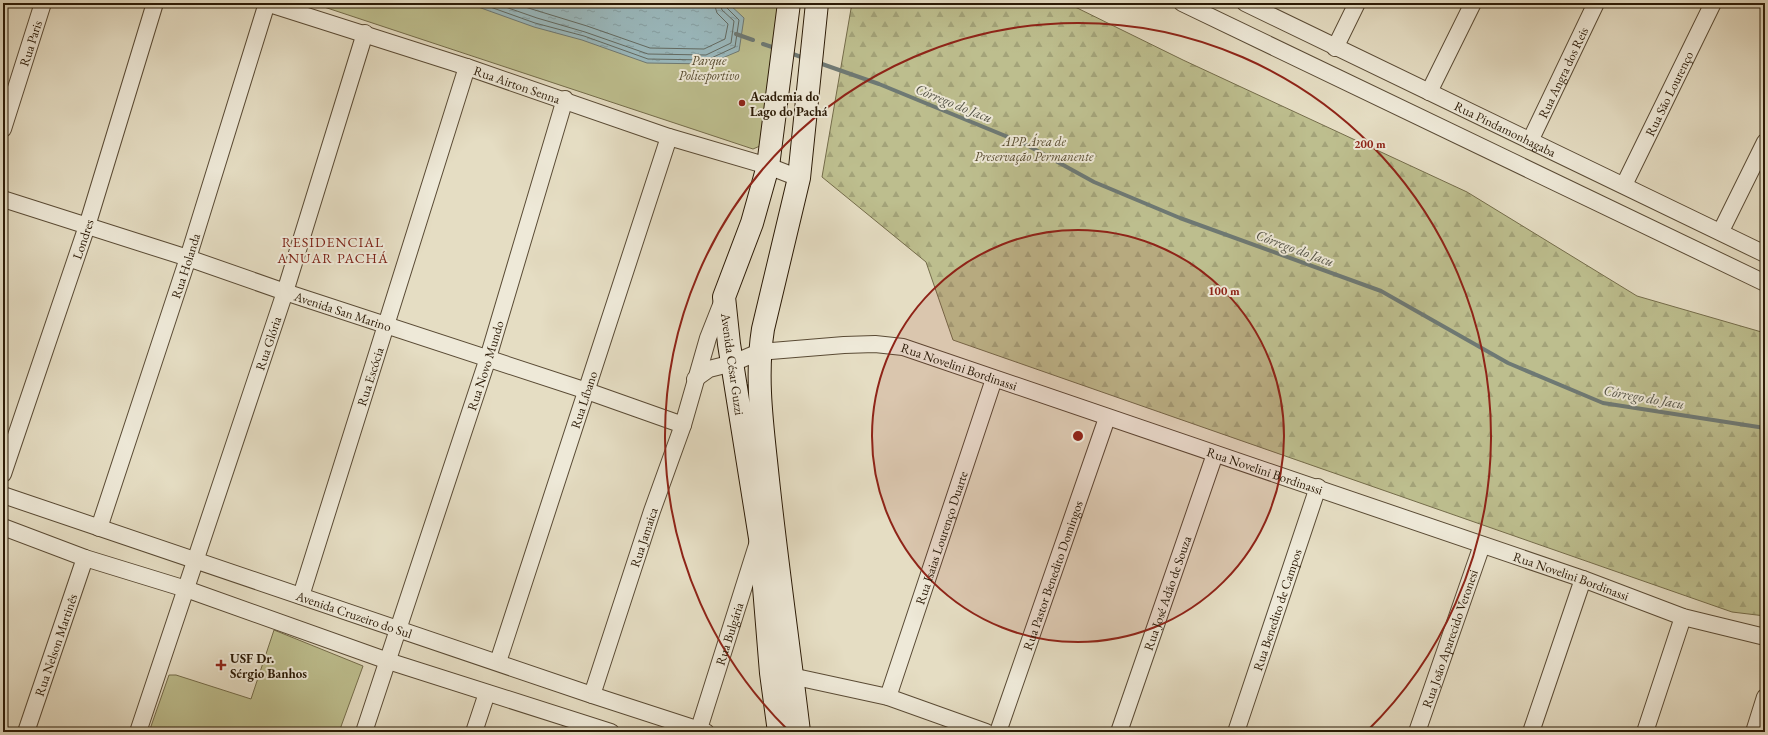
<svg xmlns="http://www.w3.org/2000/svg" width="1768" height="735" font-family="'EB Garamond',serif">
  <defs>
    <pattern id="forest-firs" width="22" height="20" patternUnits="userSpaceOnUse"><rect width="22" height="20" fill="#bdbe8e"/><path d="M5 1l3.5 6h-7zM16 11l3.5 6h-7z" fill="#a3a379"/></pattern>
    <pattern id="water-ripples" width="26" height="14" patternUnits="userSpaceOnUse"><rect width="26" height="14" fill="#9ab9be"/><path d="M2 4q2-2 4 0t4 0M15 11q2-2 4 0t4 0" fill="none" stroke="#859ea2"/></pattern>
  </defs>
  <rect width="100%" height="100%" fill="#e5ddc3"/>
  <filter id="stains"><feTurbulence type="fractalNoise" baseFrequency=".005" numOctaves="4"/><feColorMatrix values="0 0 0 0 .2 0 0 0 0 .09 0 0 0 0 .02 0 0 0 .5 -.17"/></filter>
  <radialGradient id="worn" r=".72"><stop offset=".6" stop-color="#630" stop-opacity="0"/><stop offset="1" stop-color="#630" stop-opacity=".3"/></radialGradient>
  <path fill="#bdbe8e" stroke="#746c4a" d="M312,3h469l-21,143 -7,3z
    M274,630l89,36 -24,66h-190l20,-57h7l75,24z"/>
  <path fill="url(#forest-firs)" stroke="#746c4a" d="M852,3h215l116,57 284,132 170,104 128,37v283l-33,-4 -779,-272 -27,-78 -104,-85z"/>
  <path fill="url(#water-ripples)" stroke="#6e7974" d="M467,3h261l16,15 -5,33 -31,13 -61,-1 -65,-23 -48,-13z"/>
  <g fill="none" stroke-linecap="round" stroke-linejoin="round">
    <path stroke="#626a62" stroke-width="1" d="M479,3l56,20 49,13 64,23 59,1 28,-13 4,-27 -13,-13 -1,-4
      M494,3l43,15 48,14 63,22 58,1 25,-12 3,-22 -12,-11 -2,-7
      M512,3l75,23 63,22 54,1 21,-10 3,-15 -11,-11 -3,-10"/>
    <path stroke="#6e7974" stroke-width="4" d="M736,34l17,6
      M763,44l12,4
      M790,53l14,5
      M822,64l57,20 146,60 69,38 86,36 201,73 127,72 95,40 162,25"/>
    <defs>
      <g id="street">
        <path id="s1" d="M266,3l201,64 202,70 99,29 31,12"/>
        <path d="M1182,3l583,280"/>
        <path id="s2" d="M1245,3l520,251"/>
        <path d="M1335,48l22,-45"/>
        <path d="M1429,92l44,-89"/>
        <path id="s3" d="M3,129l40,-126"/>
        <path id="s4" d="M1530,141l66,-138"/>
        <path id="s5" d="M1624,185l89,-182"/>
        <path id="s6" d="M3,199l185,59 97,34 302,99 96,34"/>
        <path d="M1721,231l44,-89"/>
        <path id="s7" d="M695,379l14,-10 24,-6 26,-11 85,-7 31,-1 28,3 680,232 100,38 82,20"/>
        <path id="s8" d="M3,474l84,-248 68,-223"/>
        <path id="s9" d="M3,495l589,200 114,37"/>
        <path d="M3,527l82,31 101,31 202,72 223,71"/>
        <path id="s10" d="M99,528l89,-270 79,-255"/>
        <path id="s11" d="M301,596l166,-529"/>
        <path id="s12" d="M498,662l171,-525"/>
        <path d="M782,674l106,23 98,35"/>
        <path id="s13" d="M592,695l60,-184 31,-86 25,-87 15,-38"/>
        <path id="s14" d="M888,697l106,-318"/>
        <path id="s15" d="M26,732l59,-174"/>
        <path id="s16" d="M138,732l147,-440 80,-259"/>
        <path id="s17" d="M364,732l124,-374 77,-259"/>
        <path d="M474,732l13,-39"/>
        <path id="s18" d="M698,732l59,-187"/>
        <path id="s19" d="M998,732l109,-314"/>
        <path id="s20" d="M1119,732l96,-278"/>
        <path id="s21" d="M1236,732l82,-245"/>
        <path id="s22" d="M1417,732l65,-187"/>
        <path d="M1531,732l52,-153"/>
        <path d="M1645,732l38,-115"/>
        <path d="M1754,732l11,-35"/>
      </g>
      <path id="secondary" d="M779,732l-8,-59 -11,-135 -31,-194 -5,-47 28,-74 16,-57 21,-163
        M799,732c-10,-84 -22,-168 -31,-252 -5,-50 -13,-101 -5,-151l36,-151 18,-175"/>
    </defs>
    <use href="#street" stroke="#5a4b35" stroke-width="18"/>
    <use href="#secondary" stroke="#2b1a06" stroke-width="24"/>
    <use href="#street" stroke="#eee9d8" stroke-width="16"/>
    <use href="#secondary" stroke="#eee9d8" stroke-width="22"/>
  </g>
  <circle cx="1078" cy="436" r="206" fill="#8f2418" fill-opacity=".12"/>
  <g fill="none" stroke="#8f2418" stroke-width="2">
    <circle cx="1078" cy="436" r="206"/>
    <path d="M789 731A413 413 0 1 1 1367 731"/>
  </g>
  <g fill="#8f2418" stroke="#eee9d8" stroke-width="1.5">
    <circle cx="742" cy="103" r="4"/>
    <path d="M219 659h4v4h4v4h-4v4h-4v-4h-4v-4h4z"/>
  </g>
  <g text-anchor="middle" stroke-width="4" stroke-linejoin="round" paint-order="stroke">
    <g font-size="13" fill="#2b1a06" stroke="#eee9d8">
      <text dy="5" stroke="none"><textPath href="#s3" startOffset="90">Rua Paris</textPath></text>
      <text dy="5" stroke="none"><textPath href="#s4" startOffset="76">Rua Angra dos Reis</textPath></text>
      <text dy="5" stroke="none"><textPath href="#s1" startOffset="264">Rua Airton Senna</textPath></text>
      <text dy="5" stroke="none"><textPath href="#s5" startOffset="102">Rua São Lourenço</textPath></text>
      <text dy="5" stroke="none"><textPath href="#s2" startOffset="289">Rua Pindamonhagaba</textPath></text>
      <text dy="5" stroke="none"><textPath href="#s8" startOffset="248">Londres</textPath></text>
      <text dy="5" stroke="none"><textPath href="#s10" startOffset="276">Rua Holanda</textPath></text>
      <text dy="5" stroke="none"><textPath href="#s6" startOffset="358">Avenida San Marino</textPath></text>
      <text dy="5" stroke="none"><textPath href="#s16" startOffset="410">Rua Glória</textPath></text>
      <text transform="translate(733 364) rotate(82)" y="5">Avenida César Guzzi</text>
      <text dy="5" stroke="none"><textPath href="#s17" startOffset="386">Rua Novo Mundo</textPath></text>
      <text dy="5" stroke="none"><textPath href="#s7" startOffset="274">Rua Novelini Bordinassi</textPath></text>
      <text dy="5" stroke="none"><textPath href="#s11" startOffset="230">Rua Escócia</textPath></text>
      <text dy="5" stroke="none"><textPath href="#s12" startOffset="276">Rua Líbano</textPath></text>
      <text dy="5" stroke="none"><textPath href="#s7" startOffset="597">Rua Novelini Bordinassi</textPath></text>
      <text dy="5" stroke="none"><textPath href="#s13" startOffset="166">Rua Jamaica</textPath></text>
      <text dy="5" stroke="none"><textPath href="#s14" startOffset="168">Rua Isaias Lourenço Duarte</textPath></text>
      <text dy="5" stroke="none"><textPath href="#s19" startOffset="166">Rua Pastor Benedito Domingos</textPath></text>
      <text dy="5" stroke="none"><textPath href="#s7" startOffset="921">Rua Novelini Bordinassi</textPath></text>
      <text dy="5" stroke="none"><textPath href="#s20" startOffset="147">Rua José Adão de Souza</textPath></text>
      <text dy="5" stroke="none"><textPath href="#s21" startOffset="129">Rua Benedito de Campos</textPath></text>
      <text dy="5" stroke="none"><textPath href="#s9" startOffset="371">Avenida Cruzeiro do Sul</textPath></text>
      <text dy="5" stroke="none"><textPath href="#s18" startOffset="103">Rua Bulgária</textPath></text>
      <text dy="5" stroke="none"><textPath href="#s22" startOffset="99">Rua João Aparecido Veronesi</textPath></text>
      <text dy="5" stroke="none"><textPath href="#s15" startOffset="92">Rua Nelson Martinês</textPath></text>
    </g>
    <g font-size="13" font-style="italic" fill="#574b2f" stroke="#eee9d8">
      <text x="709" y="65">Parque<tspan x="709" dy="15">Poliesportivo</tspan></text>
      <text x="1034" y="146">APP Área de<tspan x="1034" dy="15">Preservação Permanente</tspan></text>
    </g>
    <g font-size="13" font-weight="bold" fill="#2b1a06" stroke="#eee9d8" text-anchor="start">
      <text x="750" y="101">Academia do<tspan x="750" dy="15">Lago do Pachá</tspan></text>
      <text x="230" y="663">USF Dr.<tspan x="230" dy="15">Sérgio Banhos</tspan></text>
    </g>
    <g font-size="14" font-style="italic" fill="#525246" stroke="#eee9d8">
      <text transform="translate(954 103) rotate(22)" y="5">Córrego do Jacu</text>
      <text transform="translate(1295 248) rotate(20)" y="5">Córrego do Jacu</text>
      <text transform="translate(1644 397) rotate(10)" y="5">Córrego do Jacu</text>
    </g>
    <g font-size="14" letter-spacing="1" fill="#7a1f14" stroke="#eee9d8">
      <text x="333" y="247">RESIDENCIAL<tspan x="333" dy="16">ANUAR PACHÁ</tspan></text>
    </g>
  </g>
  <circle cx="1078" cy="436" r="6" fill="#8f2418" stroke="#eee9d8" stroke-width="2"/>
  <g font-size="12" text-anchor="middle" font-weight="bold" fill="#8f2418" stroke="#eee9d8" stroke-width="4" stroke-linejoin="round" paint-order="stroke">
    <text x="1370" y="148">200 m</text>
    <text x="1224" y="295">100 m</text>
  </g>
  <rect width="1768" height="735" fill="none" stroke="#e5ddc3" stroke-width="16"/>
  <rect x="4" y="4" width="1760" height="727" fill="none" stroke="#2b1a06" stroke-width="2"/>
  <rect x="8" y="8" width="1752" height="719" fill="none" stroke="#2b1a06"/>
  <rect width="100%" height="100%" filter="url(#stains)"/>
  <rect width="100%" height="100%" fill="url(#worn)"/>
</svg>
